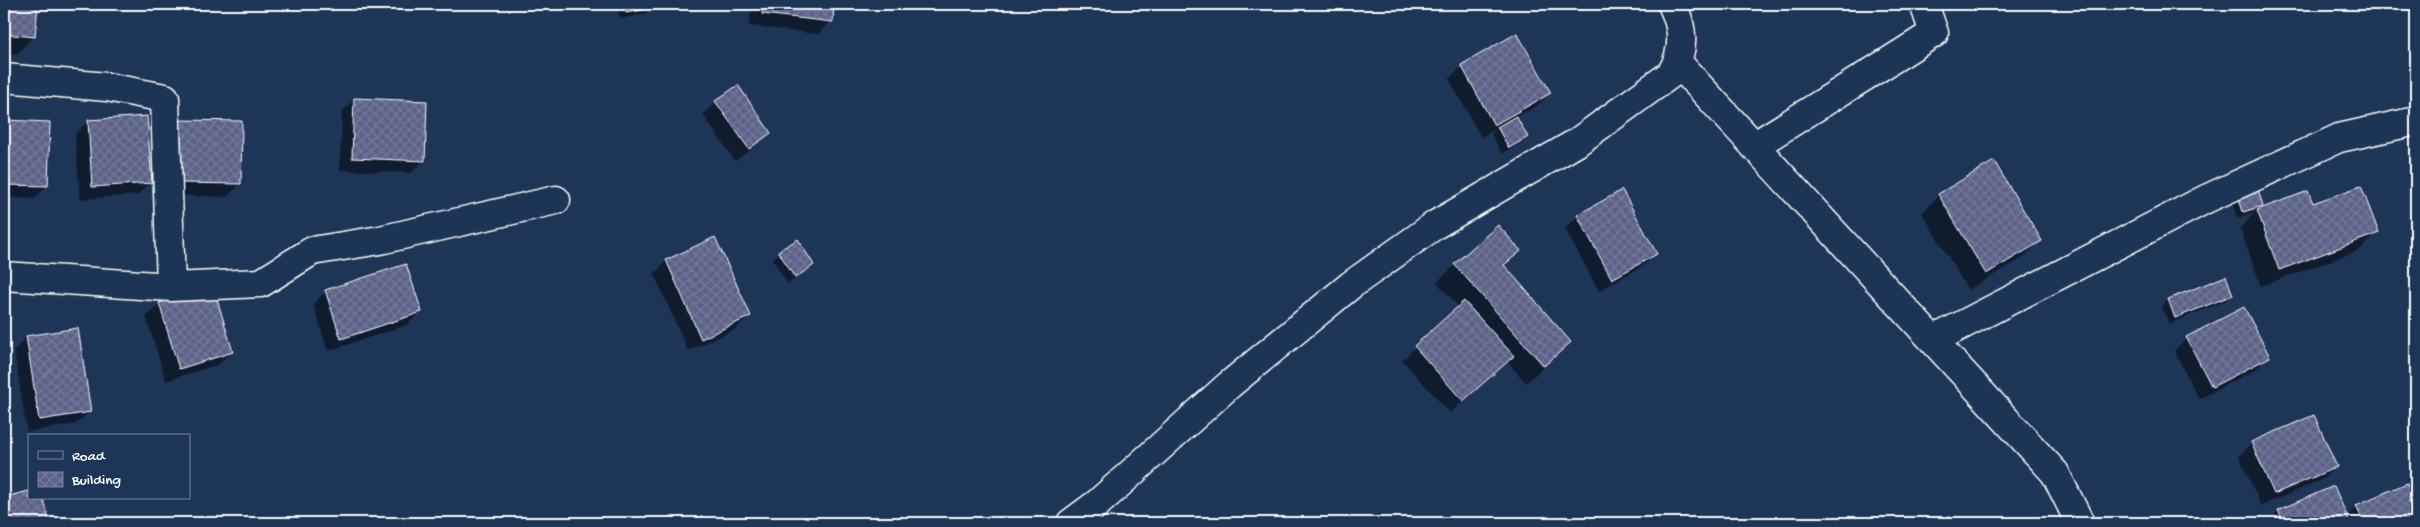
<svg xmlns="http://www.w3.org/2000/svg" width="2420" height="527" font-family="'Gochi Hand',sans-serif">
  <defs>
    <pattern id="building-cross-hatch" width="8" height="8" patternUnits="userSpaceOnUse" patternTransform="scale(1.25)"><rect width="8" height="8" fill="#5d6289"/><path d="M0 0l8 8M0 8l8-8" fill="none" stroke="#757a9b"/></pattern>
  </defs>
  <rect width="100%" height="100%" fill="#1d3557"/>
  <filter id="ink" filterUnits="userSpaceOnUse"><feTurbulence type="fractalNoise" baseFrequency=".02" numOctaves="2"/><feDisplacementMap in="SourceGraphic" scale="10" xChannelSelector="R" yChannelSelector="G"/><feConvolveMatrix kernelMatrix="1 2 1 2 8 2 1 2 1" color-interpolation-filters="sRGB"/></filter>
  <g filter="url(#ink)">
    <path fill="#0007" d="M4,4h33l-3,32 -17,18 -13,-2z
      M617,4h34v4l-6,6 -25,5z
      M752,4h81l-2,17 -13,13 -69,-8z
      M1516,35l34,58 -13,13 -21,11 11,20 -7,6 -18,11 -11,-20 6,-5 -16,8 -32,-58 13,-13z
      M355,99l69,62 -13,12 -71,-3 2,-58z
      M716,102l54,31 -13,12 -22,16 -32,-46z
      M4,121l45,2 -2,63 -13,13 -30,-2z
      M88,121l63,61 -13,13 -58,4 -5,-65z
      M167,134l73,50 -13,13 -62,-2z
      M2308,192l4,13 65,28 -17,17 -99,36 -21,-58 16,-16 -19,6 -6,-18 7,-7 24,13 -6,5z
      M1939,195l101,45 -17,18 -55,32 -46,-77z
      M1578,216l78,38 -13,12 -44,25 -34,-62z
      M714,239l35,77 -13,13 -48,22 -34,-77 12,-13z
      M797,240l16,25 -25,19 -16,-25z
      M1519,250l-16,17 67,75 -44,41 -19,-22 -57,52 -48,-53 57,-53 -22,-25 18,-17z
      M212,288l20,64 -13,12 -53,17 -20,-64 13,-13z
      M326,291l94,21 -13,13 -79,26 -15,-47z
      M2232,295l-7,6 -56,23 -7,-18 7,-6z
      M27,337l62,75 -13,12 -49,8 -13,-82z
      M2187,338l81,19 -13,13 -56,29 -25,-48z
      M2252,443l83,24 -12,12 -62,27 -22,-50z
      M2406,484l10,24v15h-150l13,-12 67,6 11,-11z
      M29,492v6h13l7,25h-45v-24z"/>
    <path fill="url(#building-cross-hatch)" stroke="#fff" d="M4,4h34l-3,33 -31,-3z
      M625,4h27l1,4 -27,5z
      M763,4h71l-1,18 -71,-8z
      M1517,33l34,60 -57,32 -33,-60z
      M738,85l33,48 -22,16 -34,-48z
      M354,98l73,3 -2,60 -73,-3z
      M147,116l5,67 -60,4 -4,-67z
      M1516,116l12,21 -19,11 -12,-21z
      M4,120l46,2 -2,64 -44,-1z
      M179,120l63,1 -1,63 -63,-1z
      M1994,161l48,80 -56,33 -48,-80z
      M2257,186l6,20 -20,6 -6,-20z
      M2361,186l18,47 -100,37 -22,-60 51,-19 5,12z
      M1622,190l35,64 -45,25 -35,-64z
      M1498,225l23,26 -17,14 67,77 -27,24 -90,-102z
      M715,237l36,79 -50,23 -35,-79z
      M798,239l16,26 -19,13 -17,-27z
      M406,264l16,48 -81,27 -16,-49z
      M2226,276l7,19 -58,23 -7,-19z
      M213,286l20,66 -54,17 -20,-66z
      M1464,301l50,55 -51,45 -49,-55z
      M2244,307l26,50 -58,30 -26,-50z
      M78,328l13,84 -52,8 -13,-84z
      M2314,415l23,52 -63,27 -23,-52z
      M2407,483l9,22v18h-52l-8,-18z
      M2334,486l16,37h-66l-6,-13z
      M29,491v7h14l7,25h-46v-26z"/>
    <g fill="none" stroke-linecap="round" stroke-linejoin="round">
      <defs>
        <path id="minor" d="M1678,63l377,410 25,50
          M4,78l103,9 58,11 6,189
          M1754,146l180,-113 -10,-29
          M4,276l167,11 90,-4 51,-32 68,-11 176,-40
          M1933,340l273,-141 133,-61 77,-17
          M1071,523l27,-20 131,-118 122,-100 84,-60 141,-82 95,-69c14,-24 13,-45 1,-70"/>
      </defs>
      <use href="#minor" stroke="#fff" stroke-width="31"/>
      <use href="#minor" stroke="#1d3557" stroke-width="28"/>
    </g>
  </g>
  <rect width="2420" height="527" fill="none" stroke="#1d3557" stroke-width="20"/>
  <rect x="10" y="10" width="2400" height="507" fill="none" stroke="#fff" stroke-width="2" filter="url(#ink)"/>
  <rect x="28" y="434" width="162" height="65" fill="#1d3557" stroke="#77869a"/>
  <rect x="38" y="451" width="25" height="8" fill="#1d3557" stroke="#77869a"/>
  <text x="72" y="460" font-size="15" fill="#ffffff">Road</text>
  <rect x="38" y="472" width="25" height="15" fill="url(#building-cross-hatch)" stroke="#77869a"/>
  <text x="72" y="484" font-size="15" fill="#ffffff">Building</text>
</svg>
